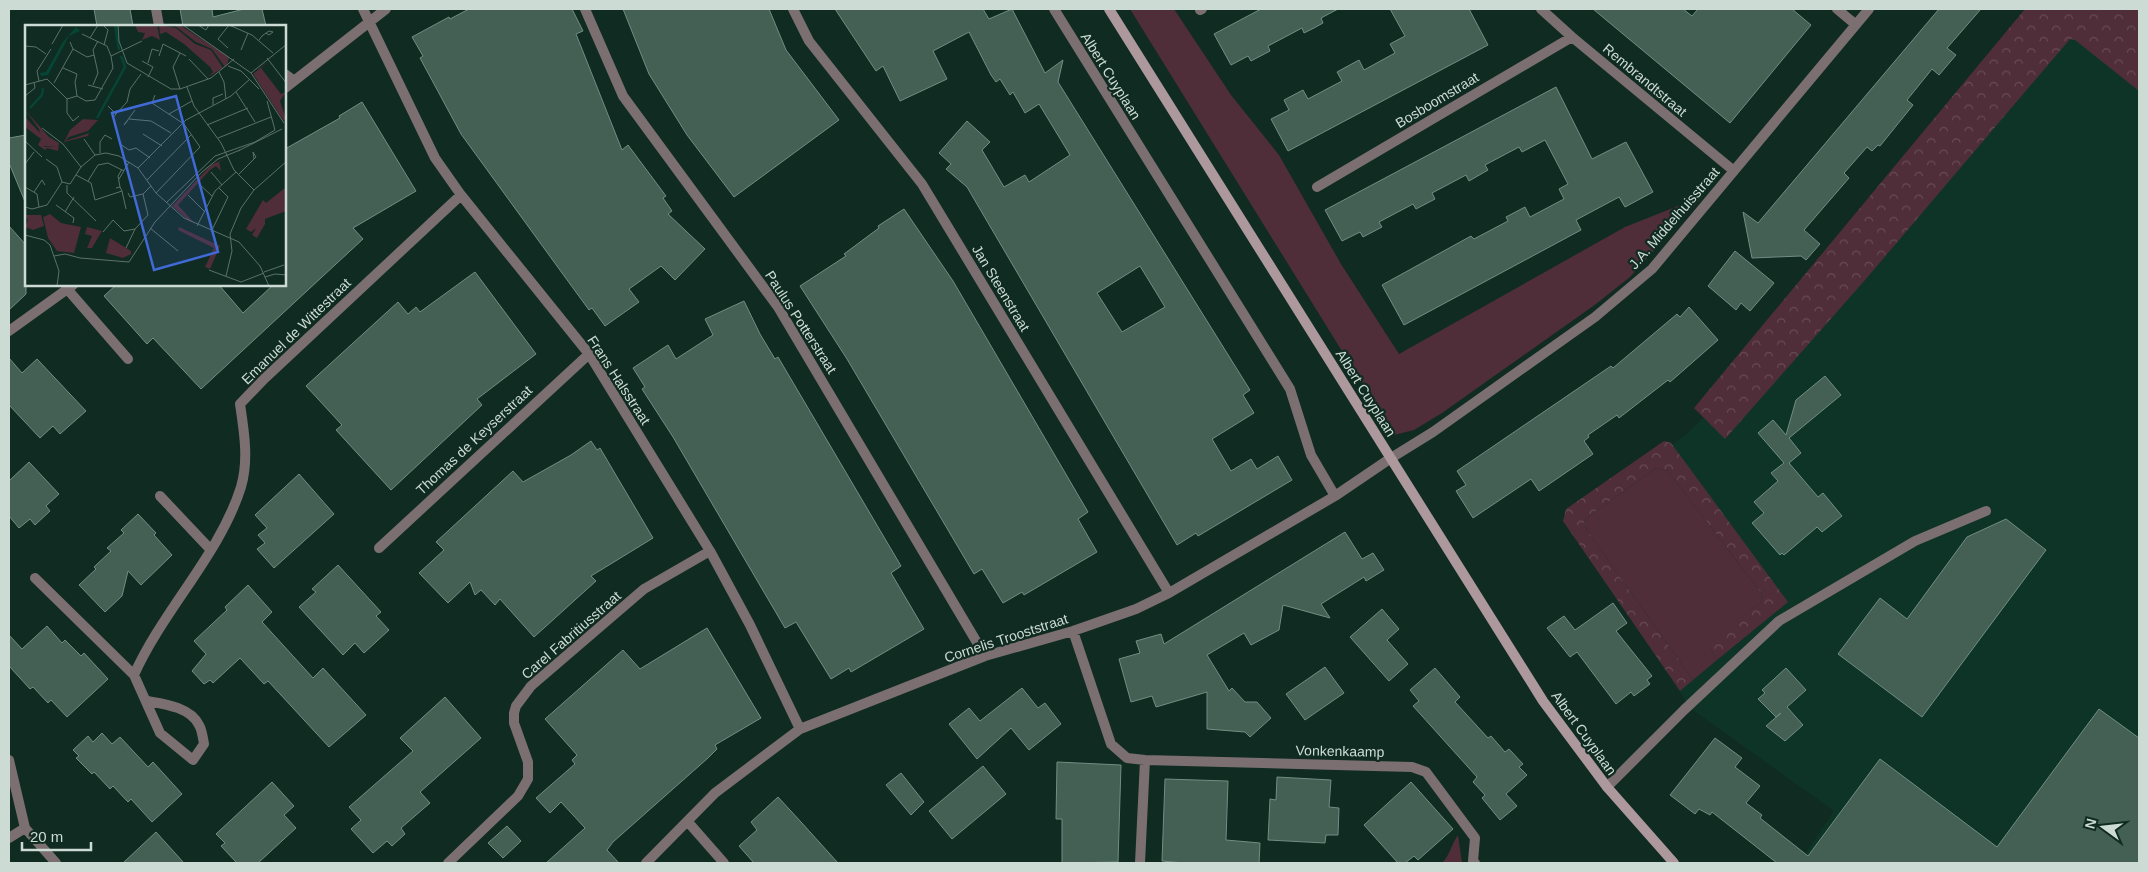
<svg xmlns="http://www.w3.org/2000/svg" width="2148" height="872" font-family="Arial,sans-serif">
  <defs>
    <pattern id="forest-crowns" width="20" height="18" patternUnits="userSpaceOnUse" patternTransform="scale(1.25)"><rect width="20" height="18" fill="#4f2d39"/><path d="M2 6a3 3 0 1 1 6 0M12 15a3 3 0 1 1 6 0" fill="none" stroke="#674b55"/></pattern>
  </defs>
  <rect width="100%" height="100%" fill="#102b22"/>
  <path fill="#0e3428" d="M2057,9l82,17v837h-340l35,-52 -144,-103 -119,-189 117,-86 150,-151z"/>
  <path fill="#4f2d39" d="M1130,9h44l57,86 48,60 62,109 58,90 226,-127 78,-31 -73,81 -34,27 -154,109 -28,17 -20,5z
    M1656,468l12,3 94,123 -1,8 -48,39 -3,6 7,13 -24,20 -102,-144 -7,-12 1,-5z
    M1458,835l4,28h-20c8,-8 9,-18 16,-28z"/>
  <path fill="url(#forest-crowns)" d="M2025,9h114v82l-64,-51 -5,-1 -205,241 -140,159 -31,-31z
    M1664,441l7,2 117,159 -71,58 -7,-13 2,-6 49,-39 1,-8 -94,-123 -12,-3 -71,51 -1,5 7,12 102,144 -13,11 -117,-170 3,-12z"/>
  <path fill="#446055" stroke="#718e83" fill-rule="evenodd" d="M94,9h36l3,17h-36z
    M180,9h32l1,8 31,-8h18l4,17h-83z
    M469,9h103l11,22 -7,3 46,116 6,-5 38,51 -3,2 9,13 -4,3 37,35 -30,31 -14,-14 -32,23 10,13 -34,24 -13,-18 -3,2 -128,-176 -41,-76 3,-2 -11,-19 37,-20 1,2z
    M623,9h146l17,41 53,70 -105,77 -47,-62 -38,-61z
    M835,9h148l6,10 23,-10 33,64 18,-13 -5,22 192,308 -7,5 11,18 -42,26 19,32 20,-12 6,10 21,-13 14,24 -94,56 -2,-3 -19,12 -210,-358 -21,-18 5,-5 -12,-11 28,-32 23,21 -8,8 22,37 21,-12 4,7 41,-27 -31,-51 -14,9 -12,-21 -3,3 -10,-16 -4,3 -5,-7 -22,-43 -36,19 14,28 -47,22 -17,-35 -7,5zM1140,266l25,41 -43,25 -25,-39z
    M1261,9h77l-17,9 2,5 -9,5 -10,5 -2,-5 -34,18 2,5 -19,10 -3,-5 -17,9 -17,-31z
    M1390,9h79l19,36 -200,106 -17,-32 18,-9 -5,-10 19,-10 5,9 34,-18 -5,-9 22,-12 5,10 31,-17 -5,-9 15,-8z
    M1593,9h90l9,7 6,-7h94l19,16 -81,98z
    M1939,9h42l-34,39 9,7 -17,20 -7,-6 -25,31 6,5 -33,41 -2,-1 -6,6 -5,-4 -23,26 5,5 -45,52 16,14 -14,16 -5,-4 -49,2 -9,-46 15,11z
    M1556,87l36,72 34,-17 27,50 -28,15 -6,-10 -43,23 5,10 -177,95 -22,-40 89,-49 3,3 34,-18 -2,-4 19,-10 5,10 34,-18 -5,-10 9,-5 -23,-44 -23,12 -3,-5 -34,18 3,5 -19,11 -3,-6 -34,18 3,6 -19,10 -3,-5 -34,18 3,5 -19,10 -3,-5 -18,9 -17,-31z
    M362,102l54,89 -63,37 10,11 -162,150 -48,-51 -6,6 -43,-48 12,-11h103l24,28 30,-28h12v-136l55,-31 -1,-2z
    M26,135v69l-17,-41v-25z
    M904,209l49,72 135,231 -10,7 19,33 -73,43 -2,-3 -19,11 -21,-34 -8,5 -127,-215 -47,-73 46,-30 -2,-2 35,-26 -1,-2z
    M9,226l17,19v49l-17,16z
    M1735,251l39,32 -24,28 -9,-8 -5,7 -28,-24z
    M475,272l61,82 -59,45 5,6 -91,85 -55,-60 6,-5 -36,-39 92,-84 10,12 8,-7 4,5z
    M744,301l16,33 15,25 3,-2 123,209 -10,7 33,56 -73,43 -2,-4 -18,11 -35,-57 -11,6 -112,-191 -31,-48 3,-2 -12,-19 35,-23 8,14 37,-24 -8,-16z
    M1689,307l29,33 -48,42 -2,-2 -49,38 -2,-3 -29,20 1,2 -5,4 9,13 -54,37 -8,-12 -58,39 -17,-27 10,-6 -9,-14 154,-105 2,2 64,-54 3,3z
    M9,358l13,15 15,-14 49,52 -26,23 -7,-8 -13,12 -31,-33z
    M1825,376l16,19 -52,43 12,15 -12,10 29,34 5,-4 19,23 -20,16 -5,-5 -33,28 -2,-2 -2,2 -28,-32 12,-10 -10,-11 24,-21 -7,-8 13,-10 -26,-30 15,-13 13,15 10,-35z
    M591,441l6,9 3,-2 53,90 -62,38 5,5 -62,56 -34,-38 -5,6 -14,-15 -6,5 -5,-13 -22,21 -29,-30 25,-23 -8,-8 77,-71 10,11 48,-27z
    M29,462l30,32 -13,12 4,5 -15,14 -5,-6 -11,9 -10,-12v-35z
    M299,474l35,40 -60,54 -17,-19 8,-6 -7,-8 9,-7 -12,-13z
    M138,514l18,19 -2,2 18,20 -31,30 -13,-14 -6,25 -17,16 -26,-27 17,-16 -2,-2 17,-16 -4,-3 17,-15 -3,-3z
    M2006,519l40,31 -124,167 -84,-63 42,-56 27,21 60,-82z
    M1345,532l17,27 11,-6 11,17 -18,11 -2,-4 -43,27 9,14 -47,-13 -4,25 -28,15 -7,-12 -37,22 22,36 3,-3 13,14h12l14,16 -21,19 -5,-5 -38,-3v-37l-51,15 -4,-11 -21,6 -12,-43 21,-6 -4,-12 25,-7 3,10z
    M338,565l43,47 -5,4 13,14 -25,23 -9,-10 -12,12 -44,-48 17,-15 -4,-3z
    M248,585l24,27 -10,10 51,56 10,-10 43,47 -37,32 -61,-66 -4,3 -24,-26 -27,25 -3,-3 -6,4 -12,-13 14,-17 -12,-13 33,-31 -2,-3z
    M1613,603l14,20 -11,8 36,45 -5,4 3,4 -16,12 -3,-4 -15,12 -39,-52 -7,5 -23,-29 17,-12 11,14z
    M1382,609l17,20 -12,11 21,24 -19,17 -39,-44z
    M47,626l15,17 3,-3 16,16 3,-3 24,26 -41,38 -16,-17 -3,3 -15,-16 -3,2 -21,-23v-31l13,14z
    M707,628l54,90 -46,27 2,4 -9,9 -95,84 -6,8 12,13h-73l39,-35 -24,-26 -11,11 -14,-15 39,-34 -3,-4 5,-5 -32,-36 78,-69 17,19z
    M1325,667l19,26 -39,27 -19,-26z
    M1435,668l25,29 -5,5 33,36 3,-2 14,16 4,-3 14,15 -4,3 8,8 -21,19 11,12 -17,14 -18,-22 3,-3 -12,-13 4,-5 -64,-71 6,-5 -9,-11z
    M1786,668l20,22 -19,17 16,18 -18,16 -19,-15 15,-13 -5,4 -18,-18 7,-6 -3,-3z
    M1022,688l16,20 7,-5 16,21 -32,26 -18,-22 -34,31 -28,-35 20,-16 11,13z
    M445,697l36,41 -61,54 10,11 -29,25 4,6 -13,12 -5,-5 -14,12 -22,-24 10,-9 -12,-13 64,-56 -13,-13z
    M2099,709l40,29v125h-362l-65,-51 -2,3 -11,-6 -4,5 -25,-19 45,-57 27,20 -7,9 25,19 -14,17 16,12 -2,3 48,38 72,-97 117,88z
    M102,733l10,11 8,-7 28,30 5,-5 29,32 -30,28 -21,-23 -3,3 -15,-16 -3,3 -16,-17 -2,2 -16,-16 3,-2 -6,-6 15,-14 5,6z
    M1057,762l64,3 -3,97 -56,1v-44h-6z
    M983,766l23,28 -54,45 -23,-28z
    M901,773l23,29 -13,13 -25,-30z
    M1277,777l54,3 -2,27 10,1 -1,27h-12l-1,8 -57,-3 2,-41 6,1z
    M1165,779l63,2 -2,59 34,3 -1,20h-75l-22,-2z
    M272,782l22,24 -10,9 12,13 -38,35h-21l-16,-17 4,-3 -9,-9z
    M1411,782l42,47 -35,31 -4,-4 -9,7h-7l-34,-38z
    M778,797l23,25 37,41h-84l-15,-17 18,-16 -6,-8z
    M507,826l14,15 -18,17 -15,-15z
    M156,832l28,31h-61z"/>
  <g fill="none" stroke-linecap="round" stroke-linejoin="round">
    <path stroke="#7b6f72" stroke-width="10" d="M156,9l3,17
      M363,9l72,149 26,37 128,159 121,197 40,74 50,104
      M585,9l38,87 155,211 207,349
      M793,9l16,32 113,143 247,409
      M1054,9l236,380 21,66 24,41
      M1541,9l31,28 162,134
      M1837,9l18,15
      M1200,10l2,-1
      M285,74l8,6
      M285,88l101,-79
      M1317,187l255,-150
      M68,290l60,69
      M9,331l64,-46
      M160,496l50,53
      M379,548l210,-194
      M35,578l99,97 26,58 33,27 11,-16c-1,-6 -2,-14 -5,-19 -9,-18 -35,-21 -52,-24
      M1073,631l38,113 16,14 18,2 267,7 14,5 49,66 -2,23 2,2
      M134,675c29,-65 86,-121 107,-188 8,-27 3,-56 -1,-83l24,-25 197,-184
      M9,760l16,68
      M1607,787l77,-77 95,-89 136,-80 71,-30
      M688,822l36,41
      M9,838l16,-10 31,35
      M448,863l70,-67 10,-17v-17l-14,-39v-10l2,-7 15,-20 113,-97 66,-38
      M646,863l69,-70 85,-64 185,-73 88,-25 63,-22 33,-16 166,-97 56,-38 42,-26 162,-115 57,-48 217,-260
      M1140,863l5,-103"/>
    <path stroke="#ad989e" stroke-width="10" d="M1109,9l434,692 64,86 67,76"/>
  </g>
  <g text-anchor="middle" stroke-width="4.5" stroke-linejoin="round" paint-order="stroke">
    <g font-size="14" fill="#ccdcd5" stroke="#102b22">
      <text transform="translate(1111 76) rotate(58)" y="5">Albert Cuyplaan</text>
      <text transform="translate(1645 80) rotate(40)" y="5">Rembrandtstraat</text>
      <text transform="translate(1437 100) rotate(-31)" y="5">Bosboomstraat</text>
      <text transform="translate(1674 218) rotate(-49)" y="5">J.A. Middelhuisstraat</text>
      <text transform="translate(1001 288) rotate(59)" y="5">Jan Steenstraat</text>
      <text transform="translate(801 322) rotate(57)" y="5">Paulus Potterstraat</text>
      <text transform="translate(296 331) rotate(-44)" y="5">Emanuel de Wittestraat</text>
      <text transform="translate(619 380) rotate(57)" y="5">Frans Halsstraat</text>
      <text transform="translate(1366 393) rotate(58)" y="5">Albert Cuyplaan</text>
      <text transform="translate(474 440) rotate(-43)" y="5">Thomas de Keyserstraat</text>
      <text transform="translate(571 635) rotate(-41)" y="5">Carel Fabritiusstraat</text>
      <text transform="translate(1006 638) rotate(-18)" y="5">Cornelis Trooststraat</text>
      <text transform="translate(1584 733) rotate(54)" y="5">Albert Cuyplaan</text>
      <text transform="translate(1340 751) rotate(1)" y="5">Vonkenkaamp</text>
    </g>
  </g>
  <g transform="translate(25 25)">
    <rect width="261" height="261" fill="#102b22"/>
    <path d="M243,36l-7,7 20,26 5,-2 -6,9 6,18 -3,1 -30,-46zM0,85l24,27 10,6 -2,4 -14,-1 -4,-17zM58,94l15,1 -10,11 -19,6 -4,4 24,-8 -1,3 -24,6 6,-12zM202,133l-8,4 2,9 -5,-5 -6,4 -32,35 17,19 -7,-4 -16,-14 39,-41zM261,162v24l-21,8v5l-8,14 -5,-3 4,-7 -5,4 -5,-3 17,-29 3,3zM25,189l11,9 20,4 -7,26 -17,-2 -9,-13 -5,-21zM62,202l15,4 -10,17h-5l5,-12 -7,-2zM85,213l21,13v3l-8,4 -17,-5z" fill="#4f2d39"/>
    <path d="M110,0h22l3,15 -8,-4 -10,4 3,-7 -7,-1zM134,0l17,3 19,16 16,6 12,18 -15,9 5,-5 -3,-5 -26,-23 -18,-12 -6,2zM149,0h6l49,32 -2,8 -2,2 -13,-18 -16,-7zM0,92l17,18 2,12h12l3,-4 -1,8 -11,-3 -2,2 -7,-5 3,-6 -16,-12zM0,190h16l3,11 -11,4 -8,-3 3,-7zM154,202l41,19 -10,23 -5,-2 9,-19 -36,-18z" fill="#4f2d39"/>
    <path d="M51,2l4,4 -11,5 -21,39 -7,1 -1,-3 6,-1 17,-30z" fill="#064534"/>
    <path fill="none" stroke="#064534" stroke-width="2.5" d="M90,0l4,25M5,83l12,-13 1,-7M72,93l28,-51 -4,-11"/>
    <path fill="none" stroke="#5b726a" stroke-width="1" d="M78,0l5,5 -4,15M93,0l1,16 8,22 44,26h9l31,-11 23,-19M158,0l68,48 33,50M173,0l8,5 3,-5M204,0l23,10 21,18M57,9l25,12 4,10M65,13l8,-13M234,15l3,-4 4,-3 3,-2 4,1 -4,3 -3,-2M45,17l3,7 14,8 7,-2M27,19l11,-19M0,21l11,1 10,7M203,23l-10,-9 11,-14M216,25l7,-17M155,28l-7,14 7,22M134,31l4,-12 23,12M242,33l20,26M164,34l19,20M117,36l11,6 -5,10M123,38l4,-14 7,2M203,41l13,5 18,18M38,43l14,6 -2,8 2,14M194,47l5,10 2,17M226,48l36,-29M14,56l-2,-10 14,-22M29,58l19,-34M0,60l22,-6 20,20 10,-3 9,5 9,-1 18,-32 -2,-12 31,-15M63,60l15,4M68,60l5,-12 -5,-23 5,-9M162,62l7,19 27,37 13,27 20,20M211,67l19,30M130,70l-3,8 32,21 16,23 -44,46M0,71l10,-8 -1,-6M42,74v14l6,8 6,-5M188,80v-7l10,-4M83,81l8,8 -3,4M91,89l11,-12 3,-13 11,-15M144,89l23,-13M104,94l22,2 20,12M103,95l-4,5 11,-15M182,100l41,-17M17,103l21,16 18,23M118,109l19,12M193,113l53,-21M59,114l11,16M0,116l17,16M95,119l9,6 7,-2 14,10M213,126l44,-22M75,128v-11l5,-7 7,4M21,134l11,8 5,15M0,139l9,-12M113,143l48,-48 45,-24 19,-17M186,147l11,13M51,150l15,8 4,17 27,-9 -2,-4M213,150l16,-16 -1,-7 3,5 -2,2M94,154l10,-17M122,155l44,-45M63,156l10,-16 10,-2 16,8M174,159l13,12M42,160v8l29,28M0,162l12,7 2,13M91,163l4,-1 -2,-11 4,-7M97,166l4,18M9,167l8,-12 3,5M103,168l2,4 13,-3 8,-8M163,170l16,16M141,178l49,-47 40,-14 20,-12 -8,-29M31,180l18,13 -1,5M0,182l7,2 15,-4 15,-23 8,2 11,-17 14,-12 11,-2 13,3 19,12 18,25 28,25 55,24 21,24 9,20M40,187l9,-15M172,201l18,-35 21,-19M125,203l28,23M110,204l13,-14 -5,-21M78,207l10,-12 11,11 11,-2M186,207l17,-35 -9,-9M0,210l19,5 6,5 9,26 -2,15M101,223l9,-19M29,231l11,-2 15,4 49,4 26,-40 47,-50 16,-13 22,-9M184,245l32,12 23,-9M239,247l20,-7M201,251l6,-25 -2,-17 11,-26 13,-18 33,-29M240,252l10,-3 12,1"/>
    <path fill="#406ad7" fill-opacity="0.15" stroke="#406ad7" stroke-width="2.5" d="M151,71l42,156 -64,18 -42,-157z"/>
    <rect width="261" height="261" fill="none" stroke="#ccdcd5" stroke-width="2.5"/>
  </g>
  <rect width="2148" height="872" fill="none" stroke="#ccdcd5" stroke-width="20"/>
  <g transform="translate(2103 827) rotate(285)" stroke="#102b22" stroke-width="4" paint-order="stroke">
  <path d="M0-4L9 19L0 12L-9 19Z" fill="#ccdcd5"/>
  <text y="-8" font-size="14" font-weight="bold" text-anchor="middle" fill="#ccdcd5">N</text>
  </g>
  <path d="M22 842v8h69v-8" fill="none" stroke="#ccdcd5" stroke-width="2.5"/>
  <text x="30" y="842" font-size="15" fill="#ccdcd5" stroke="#102b22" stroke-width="4" paint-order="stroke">20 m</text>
</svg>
